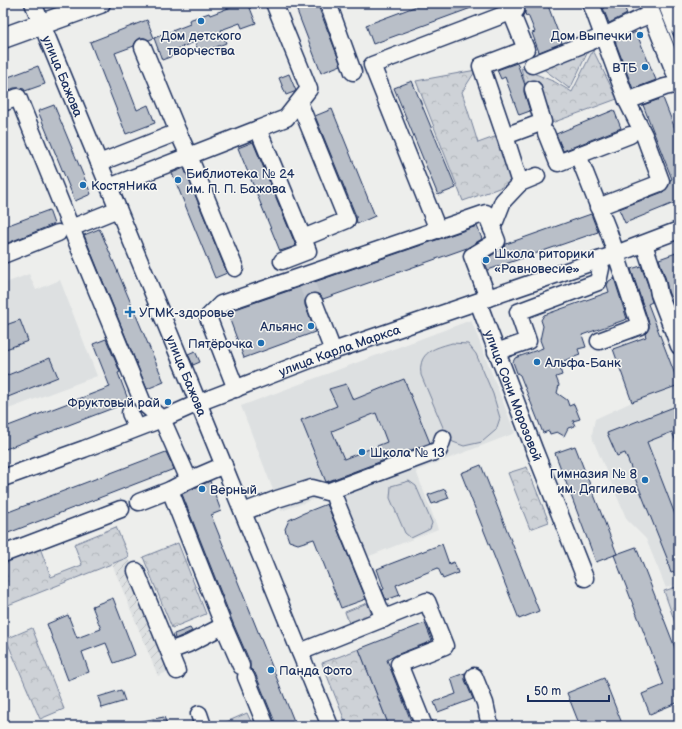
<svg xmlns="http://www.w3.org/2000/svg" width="682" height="729" font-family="'Balsamiq Sans',sans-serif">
  <defs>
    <pattern id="industrial-furrows" width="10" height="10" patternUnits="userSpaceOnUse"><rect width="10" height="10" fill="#dde0e1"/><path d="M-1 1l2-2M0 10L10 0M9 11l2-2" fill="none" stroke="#bdc0c3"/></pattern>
    <pattern id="forest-crowns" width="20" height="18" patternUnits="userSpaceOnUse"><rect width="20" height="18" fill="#ced2d7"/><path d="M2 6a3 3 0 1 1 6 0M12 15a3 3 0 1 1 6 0" fill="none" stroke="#b0b5bb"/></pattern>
  </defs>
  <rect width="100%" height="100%" fill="#edeeec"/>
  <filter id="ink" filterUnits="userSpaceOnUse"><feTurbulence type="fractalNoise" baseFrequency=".025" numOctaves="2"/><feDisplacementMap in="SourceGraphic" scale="8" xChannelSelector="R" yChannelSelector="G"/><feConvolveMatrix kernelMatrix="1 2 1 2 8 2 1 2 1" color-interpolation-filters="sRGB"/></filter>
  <g filter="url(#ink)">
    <path fill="#dde0e1" d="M29,274l7,16 24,-10 37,96 -94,35v-127z
      M471,320l44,113 -99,38 22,58 -71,28 -29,-66 -57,20 -40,-105z
      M679,385v198l-13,5 -20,-49 -19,-19 -34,-80 -1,-6 3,-15 37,-17z"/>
    <path fill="url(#industrial-furrows)" d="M126,558l13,12 39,97 -20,9 -46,-112z"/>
    <path fill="#ced2d7" stroke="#74809a" d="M452,343l16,1 8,10 17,40 7,24 -4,12 -14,12 -18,4 -11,-4 -8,-10 -24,-57c0,-3 -1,-7 0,-10 2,-15 18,-18 31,-22z
      M409,481l7,5 16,37 -2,6 -19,9 -6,-5 -15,-35 1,-12z"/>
    <path fill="url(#forest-crowns)" stroke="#74809a" d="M592,43l-22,46 -32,-24z
      M593,50l24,49 -68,25 -23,-37 -5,-19 34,14 17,10z
      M476,70l-14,22 16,51 22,-8 16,47 -53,19 -47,-120z
      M527,467l22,55 -19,7 -22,-56z
      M116,527l13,30 -126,50v-28l4,-2 -4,-11v-3l37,-15 11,29 31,-12 -8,-21z
      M178,543l28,71 -34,14 -29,-71z
      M679,586v48l-15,-43z
      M367,603l6,14 -23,9 -5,-14z
      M32,628l32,81 -24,10 -34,-80z
      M359,649l30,77h-42l-25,-63z
      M247,713l6,13h-36z"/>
    <path fill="#b9bfc8" stroke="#1b2f5e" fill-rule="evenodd" d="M242,3h6l8,20 -14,5 -2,-5 -19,7 5,13 -27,11 -4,-12 -19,7 2,5 -16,6 -8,-22 36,-14 -1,-4 20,-7 1,2z
      M294,3h23l24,62 -20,8z
      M425,3h57v1l-109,40 -7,-19z
      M523,3h24l15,40 -23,9 -7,-19 3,-1 -7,-17 -2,1 -1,-3v-2z
      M601,3h22l4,11 -18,9z
      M147,20l7,18 -5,2 -4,-2h-5l-4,3 -2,5 -19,7 22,57 11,-5 7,18 -29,11 -36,-92z
      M636,32l20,48 -23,9 -18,-48z
      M517,63l8,22 -1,7 6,19 -11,4 -14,-38 -4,2 -4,-9z
      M38,66l7,18 -20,7 -1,-2 -5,-1h-5l-11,5v-14z
      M289,74l7,17 -2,1 -8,3 -7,-17z
      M412,81l44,107 -18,7 -44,-107z
      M663,98l16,41v62l-54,22 -6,-14 44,-17 5,-5 2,-7 2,-1 -29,-74z
      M54,105l37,89 -16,7 -37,-90z
      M332,109l43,107 -18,8 -1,-8 -41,-100z
      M614,110l7,18 -58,23 -7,-17z
      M253,142l43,104 -16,5 -42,-103z
      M184,168l43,105 -12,5 -43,-105z
      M49,210l5,14 -51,21v-18z
      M591,214l7,18 -110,38 -4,-10 18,-11 4,-5z
      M477,226l5,13 -15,9 -144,51 -3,-4 -4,-2h-6l-4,3 -1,4v5l10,27 -71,26 -17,-46z
      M99,229l2,3 63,150 -17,7 -63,-154z
      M679,252v68l-11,-29 -2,-11 -7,-21z
      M641,266l7,19 4,17 -4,2 31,81 -47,17 -19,-53 33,-12 -1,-3 2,-2 2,-4v-5l-18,-54z
      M614,278l13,41 -45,16 4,12 -8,2 2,6 -22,8 4,12 -6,2 3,8 -2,8 10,7 2,6 5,-2 6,15 -7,2 2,5 -7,2 -4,8 -7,-4 -7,2 -1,-3 -6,2 -23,-58 -3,-2 -4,-11 2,-4 28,-10 -3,-8 3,-14 -2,-6 3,-5 65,-23 -2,-7 2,-4z
      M20,320l8,21 -25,9v-24z
      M106,339l14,33 -2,1 11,29 -126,48v-22l107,-41 -17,-43z
      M195,351l5,11 -7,3 -5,-11z
      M50,358l8,19 -55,22v-22z
      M404,379l26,64 -104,39 -25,-62 36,-14 -8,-17 17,-5 7,16zM376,413l11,29 -43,17 -12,-28z
      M679,405v44l-7,-17 -25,10 29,75 3,9v44l-8,3 -3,-9 1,-1 -44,-110 -8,3 -10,-23z
      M575,446l42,108 -21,8 -41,-109z
      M166,452l8,17 -171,66v-21z
      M481,465l58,146 -20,8 -58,-146z
      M210,481l11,30 -10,4 85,211h-21v-4l-20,-49 -3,-3 -2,-1v-7l-17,-39 -51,-129z
      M445,489l4,9 -17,6 -4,-9z
      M327,504l39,95 -25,9 -27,-69 -16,5 -9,-3 -4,-12 4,-9 15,-7z
      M442,544l7,20 5,-2 4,11 -15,6 -5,-11 -42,17 4,10 -14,5 -4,-10 2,-1 -7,-20z
      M636,547l43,111v44l-29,12 -8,-20 22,-9 -50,-130z
      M113,598l22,57 -21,8 -8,-20 -24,9 7,20 -21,8 -21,-56 21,-9 9,23 24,-9 -9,-23z
      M425,623l7,18 -36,14 -9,5 26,66h-24l-30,-77z
      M190,628l2,3 -17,8 -1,-5z
      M465,673v7l8,19 -35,13 -4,-10 22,-8 -5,-16z
      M604,678l19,48h-43l-13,-33z
      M121,690l4,11 -23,7 -4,-11z
      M164,717l4,9h-30l-1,-4z"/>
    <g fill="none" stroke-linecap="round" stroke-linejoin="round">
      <path stroke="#c3c8d0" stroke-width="16" stroke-dasharray="16 8" stroke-linecap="butt" d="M307,284l7,18"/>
      <defs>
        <g id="minor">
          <path id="s1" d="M33,3l169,409 128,314"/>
          <path d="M328,3l25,69"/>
          <path d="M591,3l36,98 17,34 17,46 -1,2 -62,24"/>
          <path d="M143,47l35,85 11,24 46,112"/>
          <path d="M532,65l72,-29 33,-16 27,-11"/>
          <path d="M627,101l38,-14 14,-3"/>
          <path d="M3,103l15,-6 53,131 47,-19"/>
          <path d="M258,129l45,109 44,-18 -48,-118"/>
          <path d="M546,133l12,30 72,-28"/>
          <path d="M505,136l-24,-70 45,-17 -15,-37"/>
          <path d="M578,155l31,78 31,93 -41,15"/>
          <path d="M99,163l79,-31"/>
          <path d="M520,183l17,-7"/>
          <path d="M109,187l177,-69 23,-29 -35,-86"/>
          <path d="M71,228l72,175 19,16 27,61"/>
          <path d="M492,229l11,-28 17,-18 -15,-47 38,-14 -10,-33"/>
          <path d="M438,230l-66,-165 144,-55 -3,-7"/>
          <path d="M644,244l13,39 2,11 20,52"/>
          <path d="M3,255l55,-22"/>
          <path d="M282,261l26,-10 -5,-13"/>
          <path d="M314,302l19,49"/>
          <path id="s2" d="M478,302l56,147 4,10 47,119"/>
          <path d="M496,352l32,-11 -10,-29 80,-30 3,-14 -3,-8"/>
          <path d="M236,389l-28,-72 13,-13 265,-91 11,28 -25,15 16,42"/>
          <path d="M130,413l7,15"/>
          <path id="s3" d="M3,478l81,-29 78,-30 36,-16 135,-52 155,-53 128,-44 63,-24"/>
          <path d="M170,490l54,137 17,39"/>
          <path d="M335,499l49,120"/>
          <path d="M139,502l31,-12 19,-10 35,-15"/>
          <path d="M243,512l34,-13 35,-11 15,4 112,-42 4,-12"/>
          <path d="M3,554l118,-45"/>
          <path d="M136,571l41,100"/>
          <path d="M169,651l19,-7 29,-15 7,-2"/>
          <path d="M300,652l127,-51 18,45 -46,18 25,62"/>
          <path d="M474,676l11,27 5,23"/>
          <path d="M246,677l20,49"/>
          <path d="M199,714l4,12"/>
        </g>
        <path id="major" d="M649,3l30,75
          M670,3l9,22
          M3,38l97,-35"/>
      </defs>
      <use href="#minor" stroke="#1b2f5e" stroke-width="19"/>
      <use href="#major" stroke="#1b2f5e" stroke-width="23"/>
      <use href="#minor" stroke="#f6f6f2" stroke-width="16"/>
      <use href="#major" stroke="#f6f6f2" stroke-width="20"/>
      <path stroke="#1b2f5e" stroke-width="1" d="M657,3l22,55"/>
    </g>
  </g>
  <g fill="#1f6fb2" stroke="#f6f6f2" stroke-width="1.5">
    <circle cx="201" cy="21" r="4"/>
    <circle cx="640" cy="35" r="4"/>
    <circle cx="645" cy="67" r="4"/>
    <circle cx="178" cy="180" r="4"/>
    <circle cx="83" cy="185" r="4"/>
    <circle cx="486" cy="260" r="4"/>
    <path d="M128 306h4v4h4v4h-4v4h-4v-4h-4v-4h4z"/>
    <circle cx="311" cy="326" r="4"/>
    <circle cx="261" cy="343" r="4"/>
    <circle cx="537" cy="362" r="4"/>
    <circle cx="168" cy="402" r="4"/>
    <circle cx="362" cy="452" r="4"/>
    <circle cx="645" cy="480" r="4"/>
    <circle cx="202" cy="489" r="4"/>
    <circle cx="271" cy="670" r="4"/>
  </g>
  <g text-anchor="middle" stroke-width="3" stroke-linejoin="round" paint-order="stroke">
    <g font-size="13" fill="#1b2f5e" stroke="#f6f6f2" text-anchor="start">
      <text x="201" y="40" text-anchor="middle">Дом детского<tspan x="201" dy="15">творчества</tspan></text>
      <text x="632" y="40" text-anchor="end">Дом Выпечки</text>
      <text x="637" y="72" text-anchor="end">ВТБ</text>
      <text x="186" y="178">Библиотека № 24<tspan x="186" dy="15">им. П. П. Бажова</tspan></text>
      <text x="91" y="190">КостяНика</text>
      <text x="494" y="258">Школа риторики<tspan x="494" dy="15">«Равновесие»</tspan></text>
      <text x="139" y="317">УГМК-здоровье</text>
      <text x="303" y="331" text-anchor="end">Альянс</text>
      <text x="253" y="348" text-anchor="end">Пятёрочка</text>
      <text x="545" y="367">Альфа-Банк</text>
      <text x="160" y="407" text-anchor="end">Фруктовый рай</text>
      <text x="370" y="457">Школа № 13</text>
      <text x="637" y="478" text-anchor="end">Гимназия № 8<tspan x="637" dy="15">им. Дягилева</tspan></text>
      <text x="210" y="494">Верный</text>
      <text x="279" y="675">Панда Фото</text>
    </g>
    <g font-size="13" fill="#1b2f5e" stroke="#f6f6f2">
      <text dy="5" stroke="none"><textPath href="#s1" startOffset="79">улица Бажова</textPath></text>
      <text dy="5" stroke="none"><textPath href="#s3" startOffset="360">улица Карла Маркса</textPath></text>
      <text dy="5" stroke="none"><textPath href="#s1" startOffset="403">улица Бажова</textPath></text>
      <text dy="5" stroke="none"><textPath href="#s2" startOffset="100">улица Сони Морозовой</textPath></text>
    </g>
  </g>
  <rect width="682" height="729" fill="none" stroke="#f6f6f2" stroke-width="16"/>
  <rect x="8" y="8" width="666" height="713" fill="none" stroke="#1b2f5e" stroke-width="1.5" filter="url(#ink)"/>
  <path d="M528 695v6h81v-6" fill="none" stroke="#1b2f5e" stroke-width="2"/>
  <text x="534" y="695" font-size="12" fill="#1b2f5e" stroke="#f6f6f2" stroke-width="3" paint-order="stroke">50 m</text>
</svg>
